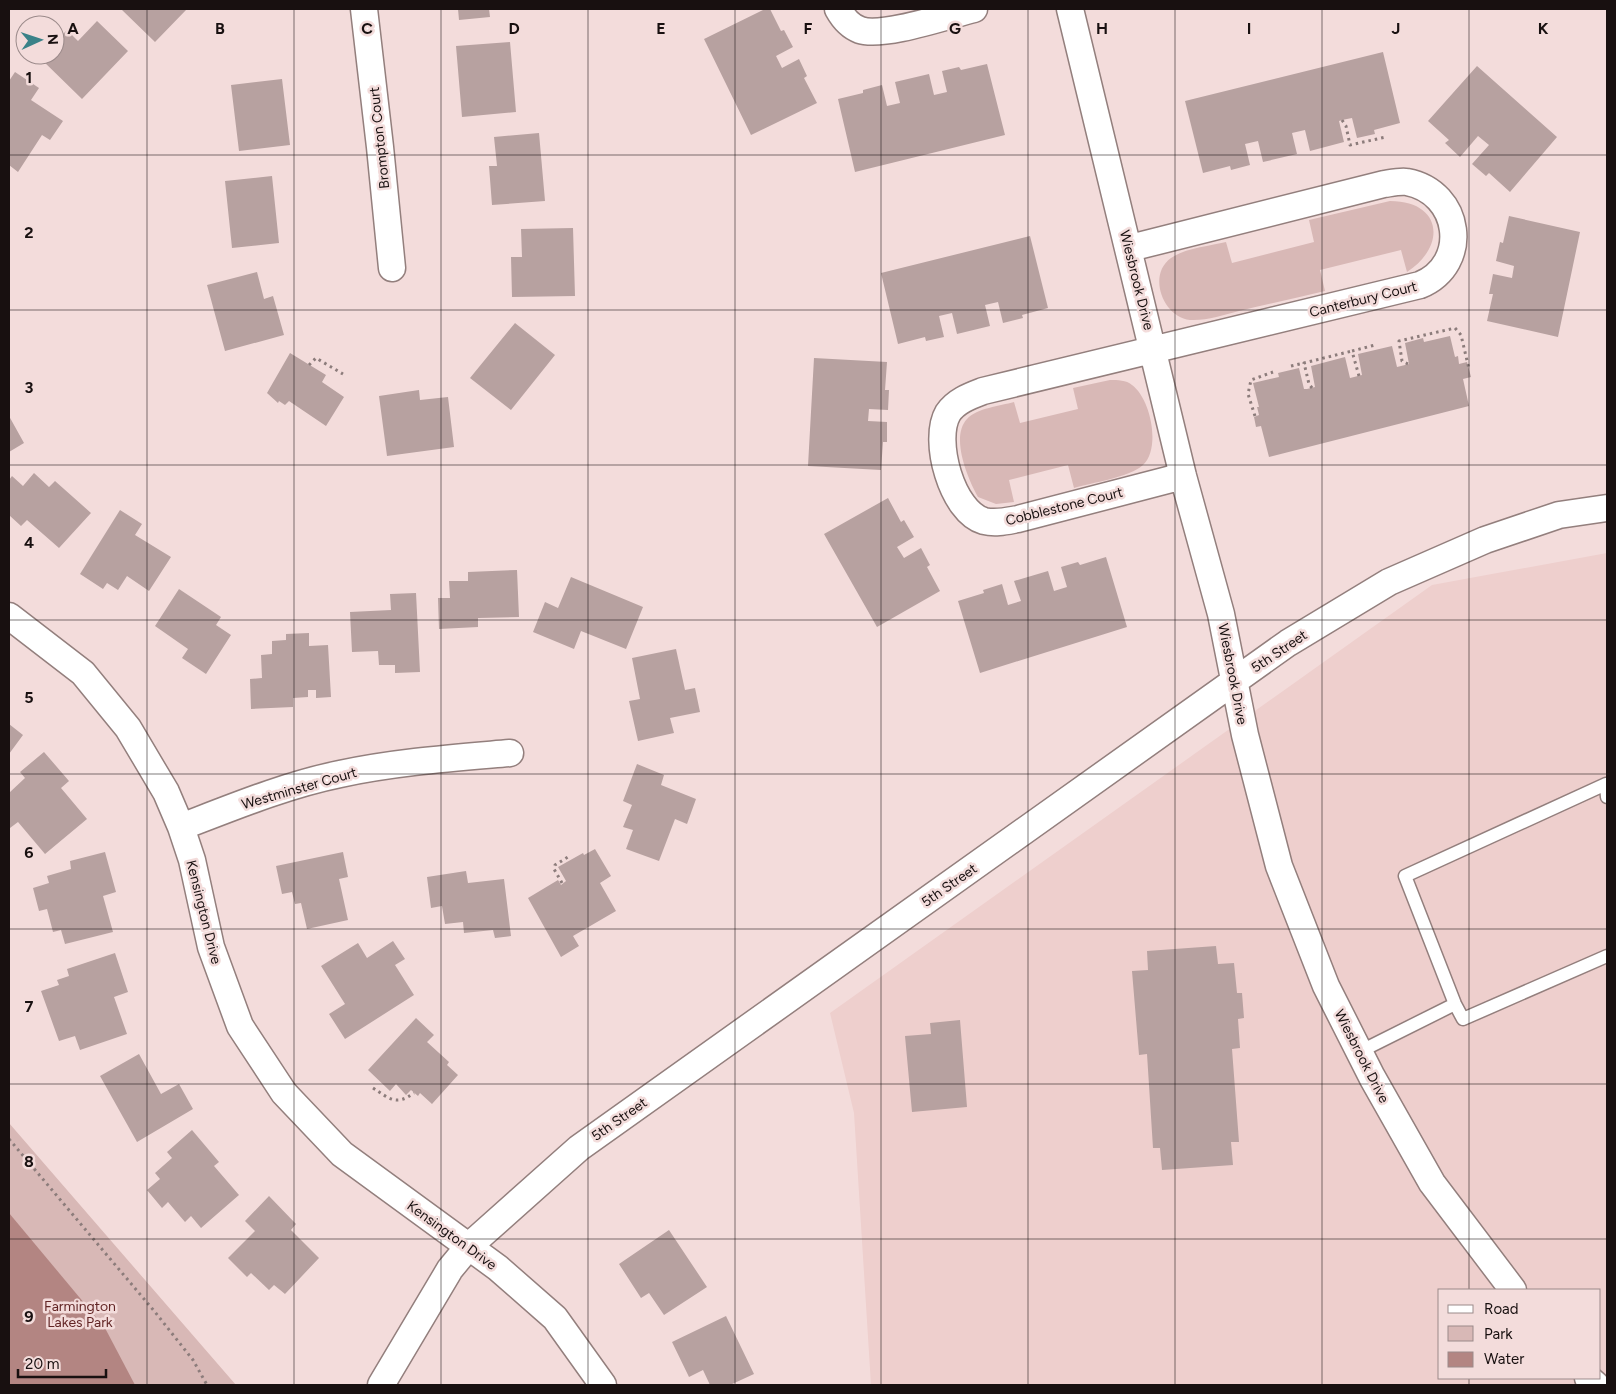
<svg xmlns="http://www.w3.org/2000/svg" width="1616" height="1394" font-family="Figtree,sans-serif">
  <rect width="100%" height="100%" fill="#f3dcdb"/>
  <path fill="#eecfcd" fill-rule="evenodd" d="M1607,553v832h-736l-17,-272 -24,-100 602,-428zM1440,1290h160v88h-160z"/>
  <path fill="#d8b8b6" d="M1390,201c52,0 57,45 17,71l-6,-22 -81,20 5,21c-29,7 -58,13 -86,20 -16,4 -33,10 -49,9 -27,-3 -43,-45 -19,-62 14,-10 39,-12 55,-16l6,21 82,-21 -5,-22z
    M1110,380c8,0 16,0 22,5 19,14 29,63 11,80 -13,12 -52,18 -69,23l-6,-23 -59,15 5,22 -18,2 -18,-7c-10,-18 -28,-60 -11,-78 10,-11 33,-13 47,-17l6,21 58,-14 -5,-21z
    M9,1123l227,262h-227z"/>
  <path fill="#b38582" d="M9,1213l96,115 30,57h-126z"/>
  <path fill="#b7a1a0" d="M121,9h66l-32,33z
    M458,9h31l1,8 -31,3z
    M765,9h5l11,22 3,-1 9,17 -17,9 6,12 17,-9 8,17 -3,2 13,25 -66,32 -47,-96z
    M97,21l31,30 -46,48 -42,-41 3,-3h12v-13l12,-12 11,11z
    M510,42l6,70 -54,5 -6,-71z
    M1383,52l17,71 -26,7 1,4 -18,4 -5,-20 -10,2 -3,1 5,21 -34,9 -5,-21 -13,3 5,21 -34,8 -5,-21 -13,3 5,21 -19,5 -1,-4 -27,7 -18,-72z
    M987,64l18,71 -150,37 -17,-73 25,-6v-3l19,-5 5,21 13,-3 -5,-21 34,-8 5,21 13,-3 -5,-21 17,-4 2,3z
    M1477,66l80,71 -47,55 -21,-19 -3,3 -14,-12 17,-19 -11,-9 -18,21 -15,-14 4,-3 -21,-19z
    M15,72l24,16 -8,12 32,21 -13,19 -8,-5 -24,37 -9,-7v-84z
    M282,79l8,66 -51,6 -8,-66z
    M539,133l6,68 -53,4 -3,-39h8l-3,-29z
    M272,176l7,67 -47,5 -7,-67z
    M1509,216l71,16 -22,105 -71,-16 6,-27h-4l4,-20 19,4 2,-12 -18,-5 4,-19 3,1z
    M573,228l2,68 -63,1 -1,-40h11l-1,-28z
    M1030,236l18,72 -26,7 1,3 -20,5 -5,-21 -13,3 5,21 -33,8 -5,-21 -13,3 5,21 -18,4 -1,-4 -27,7 -17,-71z
    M257,272l7,27 9,-3 11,39 -59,16 -18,-66z
    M515,323l40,32 -44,55 -41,-32z
    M1450,336l5,21 3,-1 1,8 8,-2 4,15 -8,2 6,27 -200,51 -8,-31 -5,1 -2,-10 5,-2 -2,-8h2l-6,-24 26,-6 -1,-4 21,-5 5,21h3l8,-2 -4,-21 34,-9 5,21 12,-3 -4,-21 34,-8 5,21 12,-3 -4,-21 18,-5 1,4z
    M290,353l36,22 -4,7 22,15 -18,29 -37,-25 -4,4 -6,-4 -1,2 -11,-10z
    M814,358l73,4 -2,28h4l-1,20 -19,-1 -1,12 19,1v20h-4l-2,28 -73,-4z
    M419,390l1,10 28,-3 6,50 -67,9 -8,-60z
    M9,416l15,27 -15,9z
    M34,473l15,14 6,-6 36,32 -32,35 -32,-28 -6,6 -12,-11v-35l3,-4 11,10z
    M888,498l13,24 3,-2 10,17 -17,10 7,11 17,-10 9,17 -3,2 13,24 -63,36 -53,-93z
    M120,510l22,14 -7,11 36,22 -22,34 -22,-15 -9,14 -11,-7 -4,6 -23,-15z
    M1106,557l21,70 -147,46 -22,-72 26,-8 -1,-3 19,-6 6,21 13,-4 -7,-20 34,-10 6,20 13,-4 -6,-20 17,-5 2,3z
    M517,570l2,47 -41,1v9l-39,2 -1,-31h12l-1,-17h19v-9z
    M571,577l72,30 -17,42 -45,-18 -7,18 -41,-17 12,-30 13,6z
    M179,589l42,28 -5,8 15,10 -25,39 -24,-16 6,-9 -33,-23z
    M416,593l4,79 -25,1v-8h-16l-1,-14 -26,1 -2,-40 41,-2 -1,-16z
    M309,633v13l19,-1 3,52 -15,1v-8h-8v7l-15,1v9l-42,2 -1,-30 12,-1 -1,-23 11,-1v-13l14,-1v-6z
    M676,649l9,41 10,-2 5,24 -30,6 4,15 -36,8 -9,-40 11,-2 -8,-41z
    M9,724l14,11 -14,19z
    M44,752l25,29 -8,7 26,31 -42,35 -27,-32 -8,6 -1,-2v-33l16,-15 -5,-6z
    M637,764l27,11 -3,10 35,14 -9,25 -12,-5 -16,42 -33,-12 7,-19 -10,-3 9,-22 -9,-4z
    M595,849l16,27 -11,7 16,28 -43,25 6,10 -18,11 -33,-59 30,-18 3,5 5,-4 -8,-14 25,-14 1,2z
    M105,852l11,40 -13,4 10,36 -48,12 -4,-14 -8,2 -6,-23 -8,2 -6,-23 16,-5 -2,-7 24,-7 -1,-8z
    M343,852l5,25 -9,2 9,41 -41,9 -6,-26 -6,1 -3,-12 -10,2 -6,-28z
    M466,871l2,12 36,-4 7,57 -16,2 -2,-8 -29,3 -1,-11 -18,2 -3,-18 -11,2 -4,-31z
    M393,941l12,18 -10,6 19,30 -69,44 -16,-25 16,-10 -24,-38 37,-23 9,15z
    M1216,946l2,18 16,-1 3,30h5l2,25 -6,1 2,29 -8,1 7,93h-8l2,23 -71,5 -2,-22h-7l-6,-94 -8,1 -7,-84 16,-1 -1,-19z
    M115,953l13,39 -14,5 13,37 -47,16 -5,-14 -16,5 -18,-50 18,-6 -2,-5 12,-4 -2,-7z
    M416,1018l18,17 -7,7 22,20 -2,3 11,10 -26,29 -12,-11 -2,3 -7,-6 -5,5 -10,-11 -6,7 -22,-21z
    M960,1020l7,87 -55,5 -7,-76 26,-2 -1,-11z
    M139,1054l22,40 18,-10 14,25 -56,33 -37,-66z
    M192,1130l27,32 -5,4 25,29 -38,33 -10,-12 -6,6 -17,-20 -6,6 -15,-18 13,-11 -5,-6 17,-15 -5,-6z
    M269,1196l27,28 -5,6 28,28 -34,36 -11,-9 -5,5 -18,-17 -4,4 -19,-19 27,-27 -10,-10z
    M669,1230l38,57 -43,28 -15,-22 -8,5 -22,-34z
    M726,1316l28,58 -24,11h-20l-7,-15 -14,7 -17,-35z"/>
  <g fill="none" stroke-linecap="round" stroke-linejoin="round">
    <defs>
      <path id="service" d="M1607,797l-1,-13 -201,92 50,128 8,15 144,-63
        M1359,1052l96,-48"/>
      <path id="minor" d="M364,9l16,138 12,121
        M838,9c5,9 11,17 22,21 23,8 89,-15 114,-21
        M1070,9l113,467 38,138 24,121 34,131 47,120 46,91 60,106 81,107
        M1130,248l254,-64c7,-1 16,-3 23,-2 54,10 64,82 13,103l-437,106c-13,5 -27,10 -35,22 -16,27 4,99 36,108 12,3 23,0 34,-2l165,-43
        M9,616l74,57 45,55 38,64 15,35 11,33 19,87 29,79 44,67 58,61 156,114 57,50 48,67
        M181,827c52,-20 105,-42 159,-53 56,-12 113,-16 170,-21
        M1588,1378l8,7
        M381,1385l69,-116 19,-23 110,-98 709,-505 101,-61 96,-42 74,-25 48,-7"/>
    </defs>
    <use href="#service" stroke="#937f7d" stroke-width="15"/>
    <use href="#minor" stroke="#937f7d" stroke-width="29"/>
    <path stroke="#8c7c7b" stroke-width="3" stroke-dasharray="2.5 4" stroke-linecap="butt" d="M1342,120l4,6 4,19 36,-8
      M1408,364l-6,-3 -3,-20 56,-13 6,7 8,34
      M309,365l7,-7 27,16
      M1291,366l13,-3
      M1359,376l-7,-25 23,-6
      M1312,388l-3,-4 -5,-21 48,-12
      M1255,416l-7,-22 3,-14 22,-8
      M562,883l-8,-14 1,-4 13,-8
      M373,1088c17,11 23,18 41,5
      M9,1139l146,173 38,48 14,25"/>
    <use href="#service" stroke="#fff" stroke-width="12"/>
    <use href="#minor" stroke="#fff" stroke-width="26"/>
  </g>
  <path fill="none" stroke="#181010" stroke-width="1" stroke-opacity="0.55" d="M147,9v1376M294,9v1376M441,9v1376M588,9v1376M735,9v1376M881,9v1376M1028,9v1376M1175,9v1376M1322,9v1376M1469,9v1281M9,155h1598M9,310h1598M9,465h1598M9,620h1598M9,774h1598M9,929h1598M9,1084h1598M9,1239h1598M1469,1378v7"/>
  <g text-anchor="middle" stroke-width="5" stroke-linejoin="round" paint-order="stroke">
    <g font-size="14" fill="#181010" stroke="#f3dcdb">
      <text transform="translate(379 138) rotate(-96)" y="5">Brompton Court</text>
      <text transform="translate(1137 280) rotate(76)" y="5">Wiesbrook Drive</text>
      <text transform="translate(1363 299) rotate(-14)" y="5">Canterbury Court</text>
      <text transform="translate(1064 506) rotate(-14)" y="5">Cobblestone Court</text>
      <text transform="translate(1279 651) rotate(-34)" y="5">5th Street</text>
      <text transform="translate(1233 674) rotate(79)" y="5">Wiesbrook Drive</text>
      <text transform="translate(299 788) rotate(-16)" y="5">Westminster Court</text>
      <text transform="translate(949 885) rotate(-35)" y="5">5th Street</text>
      <text transform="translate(204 912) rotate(76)" y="5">Kensington Drive</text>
      <text transform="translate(1362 1056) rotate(63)" y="5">Wiesbrook Drive</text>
      <text transform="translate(619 1119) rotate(-35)" y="5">5th Street</text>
      <text transform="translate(452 1235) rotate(36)" y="5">Kensington Drive</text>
    </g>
    <g font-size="14" fill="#622525" stroke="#f3dcdb">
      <text x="80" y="1311">Farmington<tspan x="80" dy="16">Lakes Park</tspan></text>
    </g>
  </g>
  <g font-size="16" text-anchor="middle" font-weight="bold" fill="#181010" stroke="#f3dcdb" stroke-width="5" stroke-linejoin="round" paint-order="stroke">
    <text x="73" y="34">A</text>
    <text x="220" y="34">B</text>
    <text x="367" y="34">C</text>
    <text x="514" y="34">D</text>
    <text x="661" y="34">E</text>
    <text x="808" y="34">F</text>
    <text x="955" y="34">G</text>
    <text x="1102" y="34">H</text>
    <text x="1249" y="34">I</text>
    <text x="1396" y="34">J</text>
    <text x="1543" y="34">K</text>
    <text x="29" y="83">1</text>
    <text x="29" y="238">2</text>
    <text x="29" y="393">3</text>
    <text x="29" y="548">4</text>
    <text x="29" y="703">5</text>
    <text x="29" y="858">6</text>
    <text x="29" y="1012">7</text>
    <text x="29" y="1167">8</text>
    <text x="29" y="1322">9</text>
  </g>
  <rect width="1616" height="1394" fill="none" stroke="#181010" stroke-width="20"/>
  <rect x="1438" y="1289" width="162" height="90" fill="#f3dcdb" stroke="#9b8a8a"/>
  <rect x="1448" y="1305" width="25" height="8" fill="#ffffff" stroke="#9b8a8a"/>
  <text x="1484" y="1314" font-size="15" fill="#181010">Road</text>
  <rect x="1448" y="1326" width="25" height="15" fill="#d8b8b6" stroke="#9b8a8a"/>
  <text x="1484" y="1339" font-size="15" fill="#181010">Park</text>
  <rect x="1448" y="1352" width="25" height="15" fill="#b38582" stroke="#9b8a8a"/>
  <text x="1484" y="1364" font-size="15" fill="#181010">Water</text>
  <g transform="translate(40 40) rotate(87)"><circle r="24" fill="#f3dcdb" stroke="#9b8a8a"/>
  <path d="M0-4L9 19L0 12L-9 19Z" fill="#3a8288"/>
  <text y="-8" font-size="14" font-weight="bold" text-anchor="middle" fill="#181010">N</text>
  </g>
  <path d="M18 1369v8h88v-8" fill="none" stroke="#181010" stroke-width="2.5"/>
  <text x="25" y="1369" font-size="15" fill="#181010" stroke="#f3dcdb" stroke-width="4" paint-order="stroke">20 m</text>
</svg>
